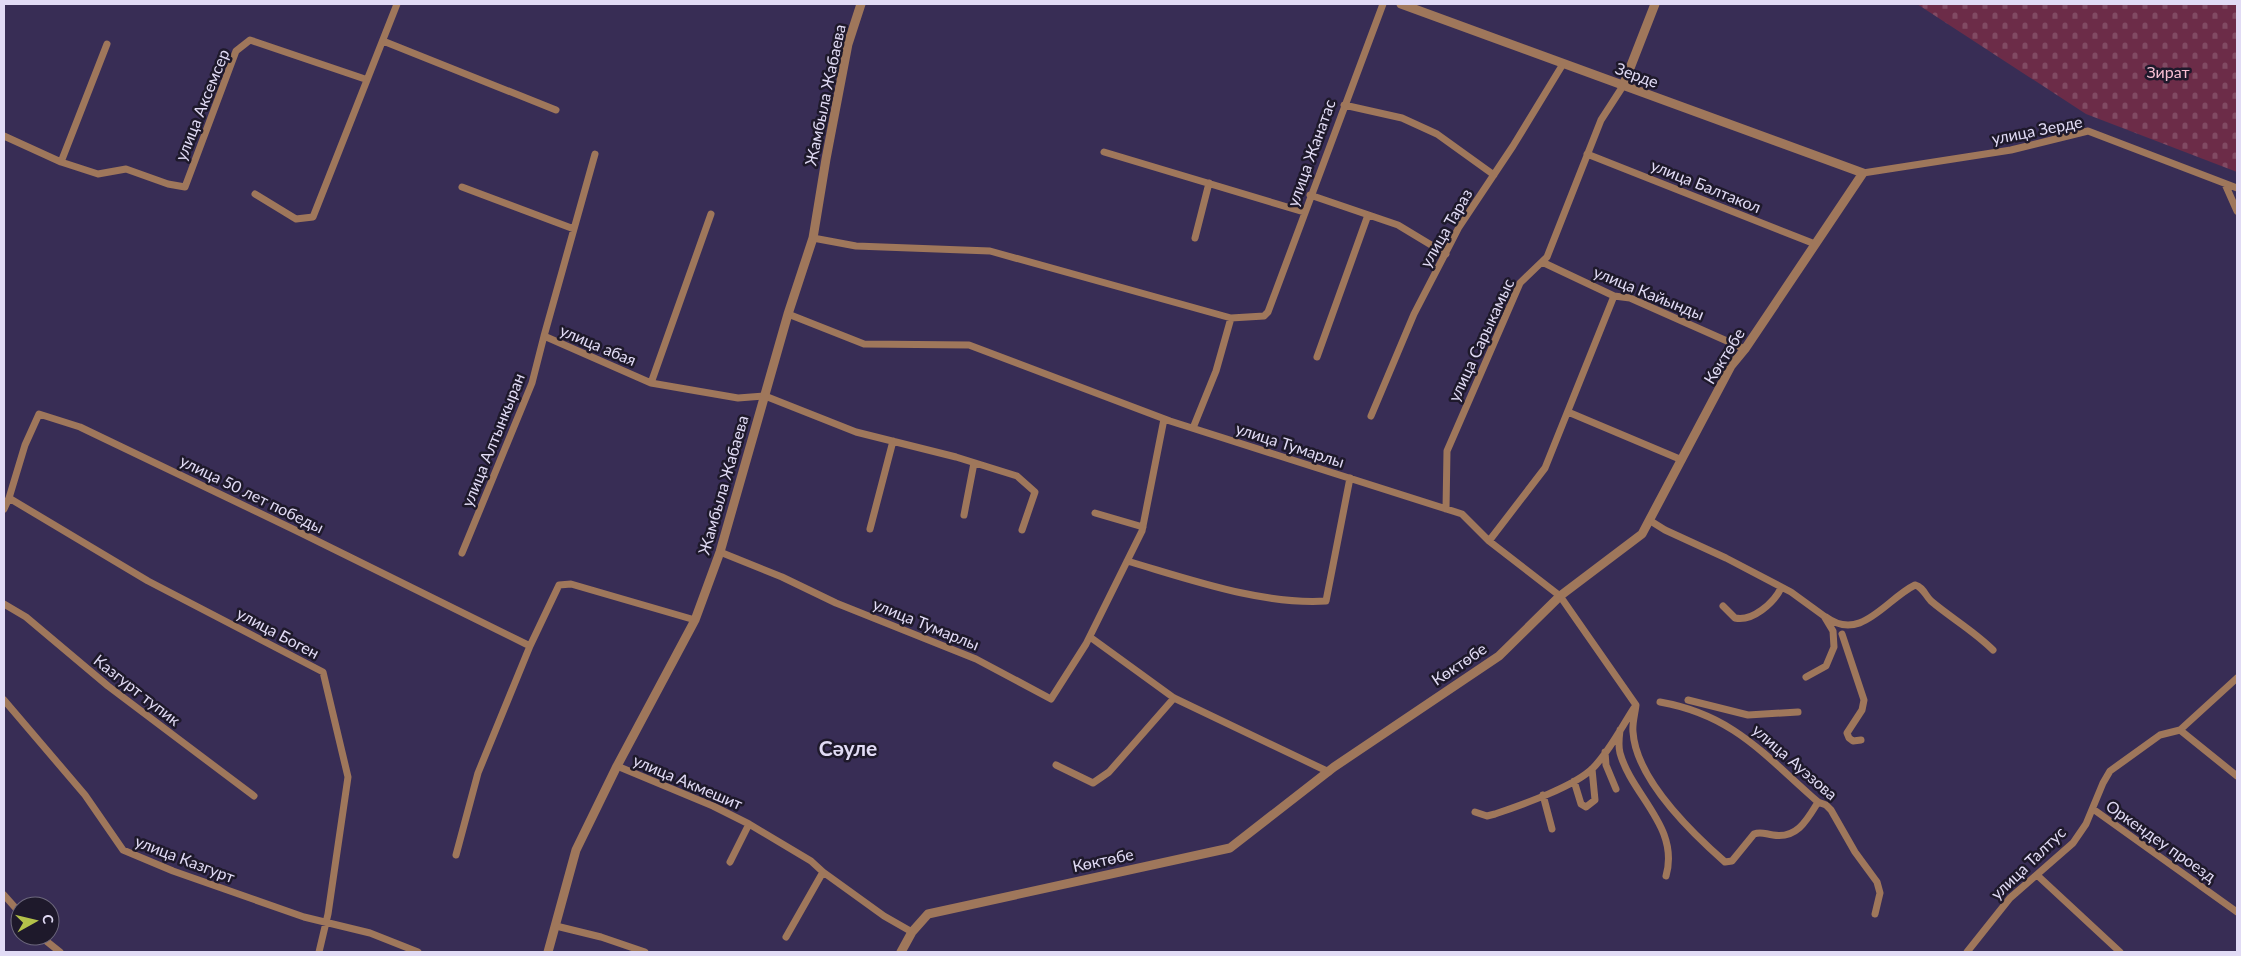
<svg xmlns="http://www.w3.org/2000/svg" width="2241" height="956" font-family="Lato,sans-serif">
  <defs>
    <pattern id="cemetery-stones" width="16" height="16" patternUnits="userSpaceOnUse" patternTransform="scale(1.25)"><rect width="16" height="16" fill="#6c2c48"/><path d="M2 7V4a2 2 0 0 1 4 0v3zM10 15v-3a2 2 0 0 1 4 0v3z" fill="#814a63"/></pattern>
  </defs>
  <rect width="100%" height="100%" fill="#382d55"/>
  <path fill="url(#cemetery-stones)" d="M1917,4h320v168l-151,-58z"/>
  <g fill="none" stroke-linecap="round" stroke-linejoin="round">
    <path stroke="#9f775b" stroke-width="7" d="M383,41l173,69
      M1344,105l58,13 35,16 57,41
      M4,136l57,26 37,12 28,-5 42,15 17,3 51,-136 14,-11 115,39
      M1104,152l200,60
      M595,154l-51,182 107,47 60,-169
      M1587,154l228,90
      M61,162l46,-118
      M1863,173l148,-23 77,-19 149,57
      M2225,184l12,27
      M462,187l112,42
      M255,194l41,25 17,-2 84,-213
      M1310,195l88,30 48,29
      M813,238l43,8 134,5 241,67 33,-2 4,-4 115,-308
      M1195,238l14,-55
      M1542,262l72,34 16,2 115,51
      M788,314l76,30 105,1 201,76 292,93 27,27 71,55 76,109c-1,9 -4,19 -3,27 3,47 59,101 92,130l7,-1 22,-27c7,-3 11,0 19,1 24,4 34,-15 45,-33
      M1317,357l51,-142
      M651,383l87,15 27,-2 91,36 100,25 61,19 18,16 -13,38
      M1568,412l114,48
      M1371,416l43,-102 45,-87 54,-81 50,-82
      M1193,428l23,-57 15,-53
      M9,498l16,-53 14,-31 41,13 217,104 233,115
      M4,509l5,-11 139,83 175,91 25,105 -20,137 -9,38
      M1446,509l1,-58 73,-168 27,-26 54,-137 22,-34
      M1095,513l48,14
      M964,515l10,-52
      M1649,520l16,10 61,28 65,34 33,24 9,15 1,16 -8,19 -20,11
      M870,529l23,-88
      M1489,541l56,-73 69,-172
      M720,552l62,25 54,26 140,56 75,40 35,-55 56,-113 22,-112
      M462,553l70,-170 12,-47
      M1127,561c62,18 134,44 199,40l24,-123
      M4,604l22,13 82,69 146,110
      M1723,606l12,12c17,4 39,-15 46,-30
      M1826,617c35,26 60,-18 89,-32 8,2 10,10 16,16 20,17 43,30 62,49
      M1842,634l22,66 -2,10 -15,23 2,5 4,3 8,-1
      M1090,637l84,61 155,74
      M4,700l81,95 38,55 50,21 131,46 66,16 48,19
      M1688,700l60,15 50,-3
      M1660,702c74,13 105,54 158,100l8,3 5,5 24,42 22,30 3,11 -5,21
      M1620,730c-1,8 -2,16 0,23 12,43 60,74 46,123
      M2180,730l57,46
      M1605,752l1,13 10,24
      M1056,765l37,18 16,-11 65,-74
      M617,766l96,40 36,18
      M1574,781l7,23 5,3 9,-7 -3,-31
      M1543,795l9,34
      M2093,809l144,103
      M1475,812l12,4 8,-2c26,-9 79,-27 98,-46 16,-16 28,-40 41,-60
      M456,855l22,-82 52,-127 29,-61 12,-1 124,36
      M730,862l19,-38 62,37 12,11
      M2037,875l83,77
      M4,895l16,18
      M556,926l45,11 44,15
      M40,936l20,16
      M786,937l37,-65 61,44 28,16
      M1967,952l43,-54 63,-55 13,-19 17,-41 7,-12 50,-36 20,-5 57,-52"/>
    <path stroke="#9f775b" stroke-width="9" d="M1623,86l32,-82
      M548,952l28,-102 41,-84 78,-146 25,-68 68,-238 25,-76 13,-79 22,-115 13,-40
      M901,952l11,-20 16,-18 302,-66 104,-81 165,-111 61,-60 82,-62 89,-168 14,-17 118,-176 -462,-169"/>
  </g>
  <g text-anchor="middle" stroke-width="5" stroke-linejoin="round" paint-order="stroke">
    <g font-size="16" fill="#f8bfd3" stroke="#1e192b">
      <text x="2168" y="78">Зират</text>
    </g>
    <g font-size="16" fill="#e1dbf5" stroke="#1e192b">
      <text transform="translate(1637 75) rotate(20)" y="6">Зерде</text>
      <text transform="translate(825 95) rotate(-78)" y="6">Жамбыла Жабаева</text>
      <text transform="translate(202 105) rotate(-68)" y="6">улица Аксемсер</text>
      <text transform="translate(2037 130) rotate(-11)" y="6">улица Зерде</text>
      <text transform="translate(1311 153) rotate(-70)" y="6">улица Жанатас</text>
      <text transform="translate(1706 186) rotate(22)" y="6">улица Балтакол</text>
      <text transform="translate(1446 228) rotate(-60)" y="6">улица Тараз</text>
      <text transform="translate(1649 293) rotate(22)" y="6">улица Кайынды</text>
      <text transform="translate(1481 340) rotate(-65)" y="6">улица Сарыкамыс</text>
      <text transform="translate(598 345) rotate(23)" y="6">улица абая</text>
      <text transform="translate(1724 356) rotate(-58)" y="6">Көктөбе</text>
      <text transform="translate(493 440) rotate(-68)" y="6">улица Алтынкыран</text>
      <text transform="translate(1290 445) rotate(18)" y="6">улица Тумарлы</text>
      <text transform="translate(723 485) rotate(-74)" y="6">Жамбыла Жабаева</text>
      <text transform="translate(252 494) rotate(26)" y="6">улица 50 лет победы</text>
      <text transform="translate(926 624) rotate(22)" y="6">улица Тумарлы</text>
      <text transform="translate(278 633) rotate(28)" y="6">улица Боген</text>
      <text transform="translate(1459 664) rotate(-34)" y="6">Көктөбе</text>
      <text transform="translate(137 690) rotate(38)" y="6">Казгурт тупик</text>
      <text transform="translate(1795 762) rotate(41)" y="6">улица Ауэзова</text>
      <text transform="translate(688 782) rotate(23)" y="6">улица Акмешит</text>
      <text transform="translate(2161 841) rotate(35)" y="6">Оркендеу проезд</text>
      <text transform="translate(185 859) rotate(21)" y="6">улица Казгурт</text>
      <text transform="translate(1103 860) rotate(-12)" y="6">Көктөбе</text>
      <text transform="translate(2028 863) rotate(-44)" y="6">улица Талтус</text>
    </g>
    <g font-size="21" font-weight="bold" fill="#e1dbf5" stroke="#1e192b">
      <text x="848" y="756">Сәуле</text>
    </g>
  </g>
  <rect width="2241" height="956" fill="none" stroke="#e1dbf5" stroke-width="10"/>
  <g transform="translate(35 921) rotate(82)"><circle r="24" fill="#1e192b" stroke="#6c677c"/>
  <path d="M0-4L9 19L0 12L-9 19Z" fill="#b4c24a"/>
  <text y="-8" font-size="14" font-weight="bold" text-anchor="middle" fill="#e1dbf5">С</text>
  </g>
</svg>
